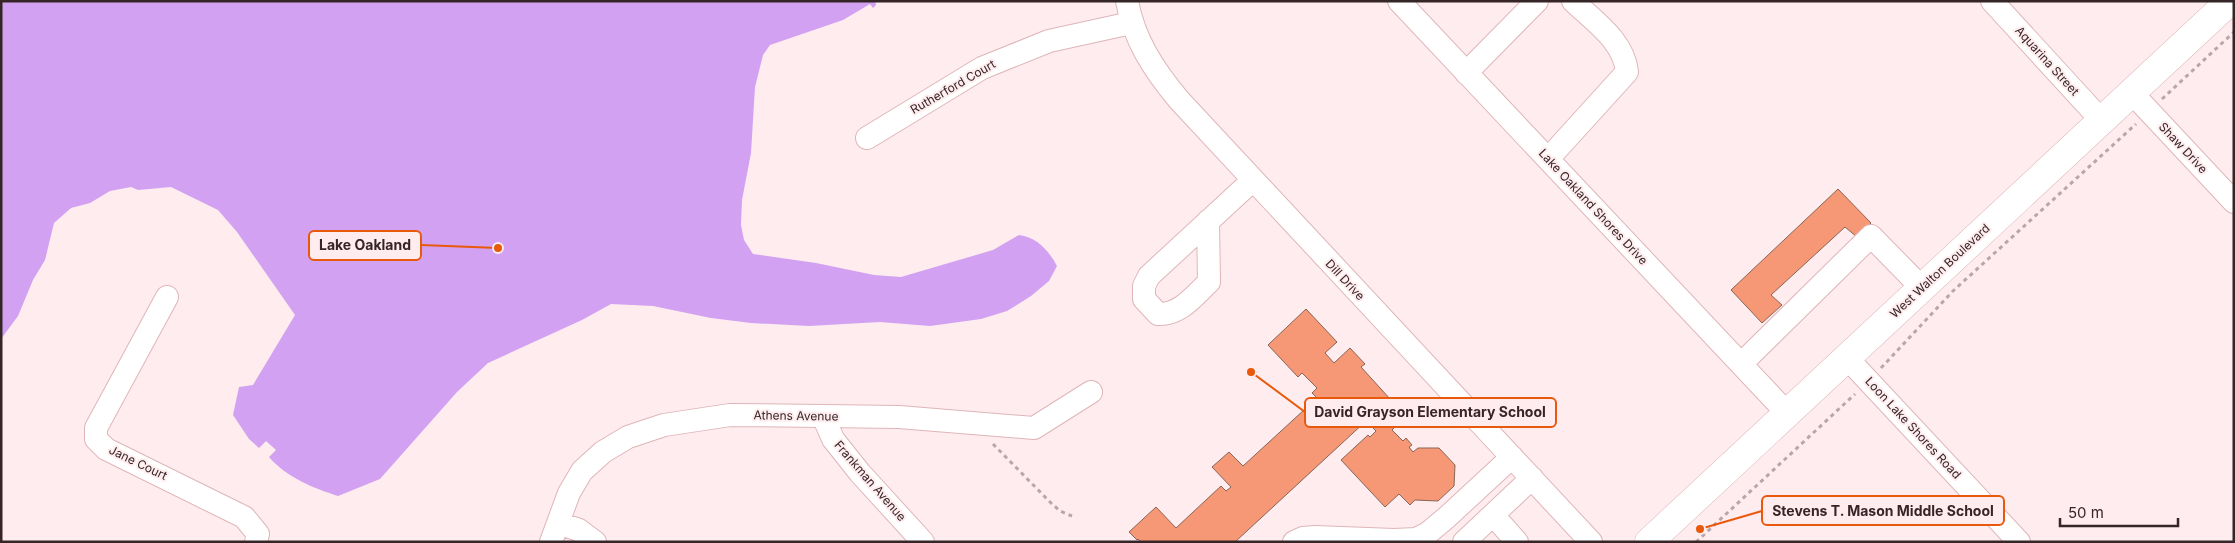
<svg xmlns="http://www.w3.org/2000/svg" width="2235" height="543" font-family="Inter,sans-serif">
  <rect width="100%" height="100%" fill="#feecee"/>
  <path fill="#d2a1f2" d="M1,1h874l1,4 -3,3 -3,-4 -27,16 -73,25 -7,10 -8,32 -4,66 -9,47 -1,25 3,15 9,14 63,9 58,12 27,2 92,-27 26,-15c18,2 30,16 38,31l-8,15 -18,15 -24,15 -26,8 -51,7 -50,-4 -71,4 -58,-3 -40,-5 -58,-12 -42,-2 -29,16 -94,43 -31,29 -77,87 -42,17c-25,-8 -52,-19 -69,-39l7,-7 -10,-9 -7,7 -10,-9 -16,-24 6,-28 14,-2 42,-70 -58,-83 -19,-22 -47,-23 -33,3 -7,-3 -21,4 -20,12 -19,5 -17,15 -9,37 -12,20 -15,36 -17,23z"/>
  <path fill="#f69875" stroke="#876558" d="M1838,189l33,34 -14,14 -12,-10 -74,68 11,10 -20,18 -31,-33z
    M1306,309l31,33 -12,11 9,10 16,-15 15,16 -4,3 40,44 -9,8 5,6 -5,5 11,11 3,-3 6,7 -3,2 4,5 5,-4h21l16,17 -1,21 -16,15 -23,-1 -5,5 -11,-11 -14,13 -44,-47 27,-25 2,2 6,-6 -10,-10 -131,121h-94l-3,-3 -1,1 -8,-8 27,-25 20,21 45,-42 5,5 5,-4 -19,-20 17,-15 14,14 74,-68 -5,-5 5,-5 -15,-15 -4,4 -30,-32z"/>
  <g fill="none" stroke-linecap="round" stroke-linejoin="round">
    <defs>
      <path id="minor" d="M1127,1c7,39 27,69 52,99l412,442
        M1399,1l388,412
        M1992,1l110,120
        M1466,73l71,-72
        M2132,93l102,109
        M867,138l115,-70 67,-27 82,-18
        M1548,159l79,-87c-3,-31 -33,-51 -54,-71
        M1208,221l1,61c-15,14 -29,33 -51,32l-14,-15v-13l5,-10 104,-96
        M167,297l-71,131v11l10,10 138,68 14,17 -2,8
        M1847,358l172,184
        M1741,364l130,-128 51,52
        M823,416l10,23 27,34 63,69
        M1493,515l24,27
        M558,523l21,7 16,12
        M551,542l18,-49 13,-22 21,-19 25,-15 36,-12 66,-10 93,1 76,1 135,11 57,-36
        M1294,542l9,-4 12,-1 79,3 22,-1 12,-6 18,-15 66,-61
        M1464,542l68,-64"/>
      <path id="major" d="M1649,542l581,-541"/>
    </defs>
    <use href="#minor" stroke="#dfb5b9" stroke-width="24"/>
    <use href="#major" stroke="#dfb5b9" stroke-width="29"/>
    <path stroke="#b8a6a8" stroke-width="3" stroke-dasharray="4 4" stroke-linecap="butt" d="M2162,99l72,-67
      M1881,368l72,-77 183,-167
      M993,444l57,58 10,9 12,5
      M1696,542l159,-148"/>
    <use href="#minor" stroke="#fff" stroke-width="22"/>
    <use href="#major" stroke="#fff" stroke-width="28"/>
  </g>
  <g text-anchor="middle" stroke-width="4" stroke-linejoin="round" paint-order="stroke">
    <g font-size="12" fill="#352527" stroke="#feecee">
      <text transform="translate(2047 61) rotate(48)" y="4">Aquarina Street</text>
      <text transform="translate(953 87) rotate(-30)" y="4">Rutherford Court</text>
      <text transform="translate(2183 148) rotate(47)" y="4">Shaw Drive</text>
      <text transform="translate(1593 207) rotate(47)" y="4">Lake Oakland Shores Drive</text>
      <text transform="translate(1940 271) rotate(-43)" y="4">West Walton Boulevard</text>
      <text transform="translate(1345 280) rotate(47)" y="4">Dill Drive</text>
      <text transform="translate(796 416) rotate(1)" y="4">Athens Avenue</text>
      <text transform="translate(1913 428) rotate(47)" y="4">Loon Lake Shores Road</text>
      <text transform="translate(138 463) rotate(26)" y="4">Jane Court</text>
      <text transform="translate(870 481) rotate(49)" y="4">Frankman Avenue</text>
    </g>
  </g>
  <path fill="none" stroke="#e8590c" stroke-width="2" d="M498 248L421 245M1251 372L1305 412M1700 529L1762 511"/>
  <g fill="#e8590c" stroke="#feecee" stroke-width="2">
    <circle cx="498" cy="248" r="5"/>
    <circle cx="1251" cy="372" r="5"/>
    <circle cx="1700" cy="529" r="5"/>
  </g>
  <g fill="#feecee" stroke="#e8590c" stroke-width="2">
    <rect x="309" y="231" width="112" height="29" rx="5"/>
    <rect x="1305" y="398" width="251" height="29" rx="5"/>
    <rect x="1762" y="496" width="242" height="29" rx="5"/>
  </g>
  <g font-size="14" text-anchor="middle" font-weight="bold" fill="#352527">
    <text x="365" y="250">Lake Oakland</text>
    <text x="1430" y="417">David Grayson Elementary School</text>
    <text x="1883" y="516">Stevens T. Mason Middle School</text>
  </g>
  <rect width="2235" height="543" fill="none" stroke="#352527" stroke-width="5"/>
  <path d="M2060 518v8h118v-8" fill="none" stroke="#352527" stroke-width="2.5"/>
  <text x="2068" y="518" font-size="15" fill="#352527" stroke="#feecee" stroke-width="4" paint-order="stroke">50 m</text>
</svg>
